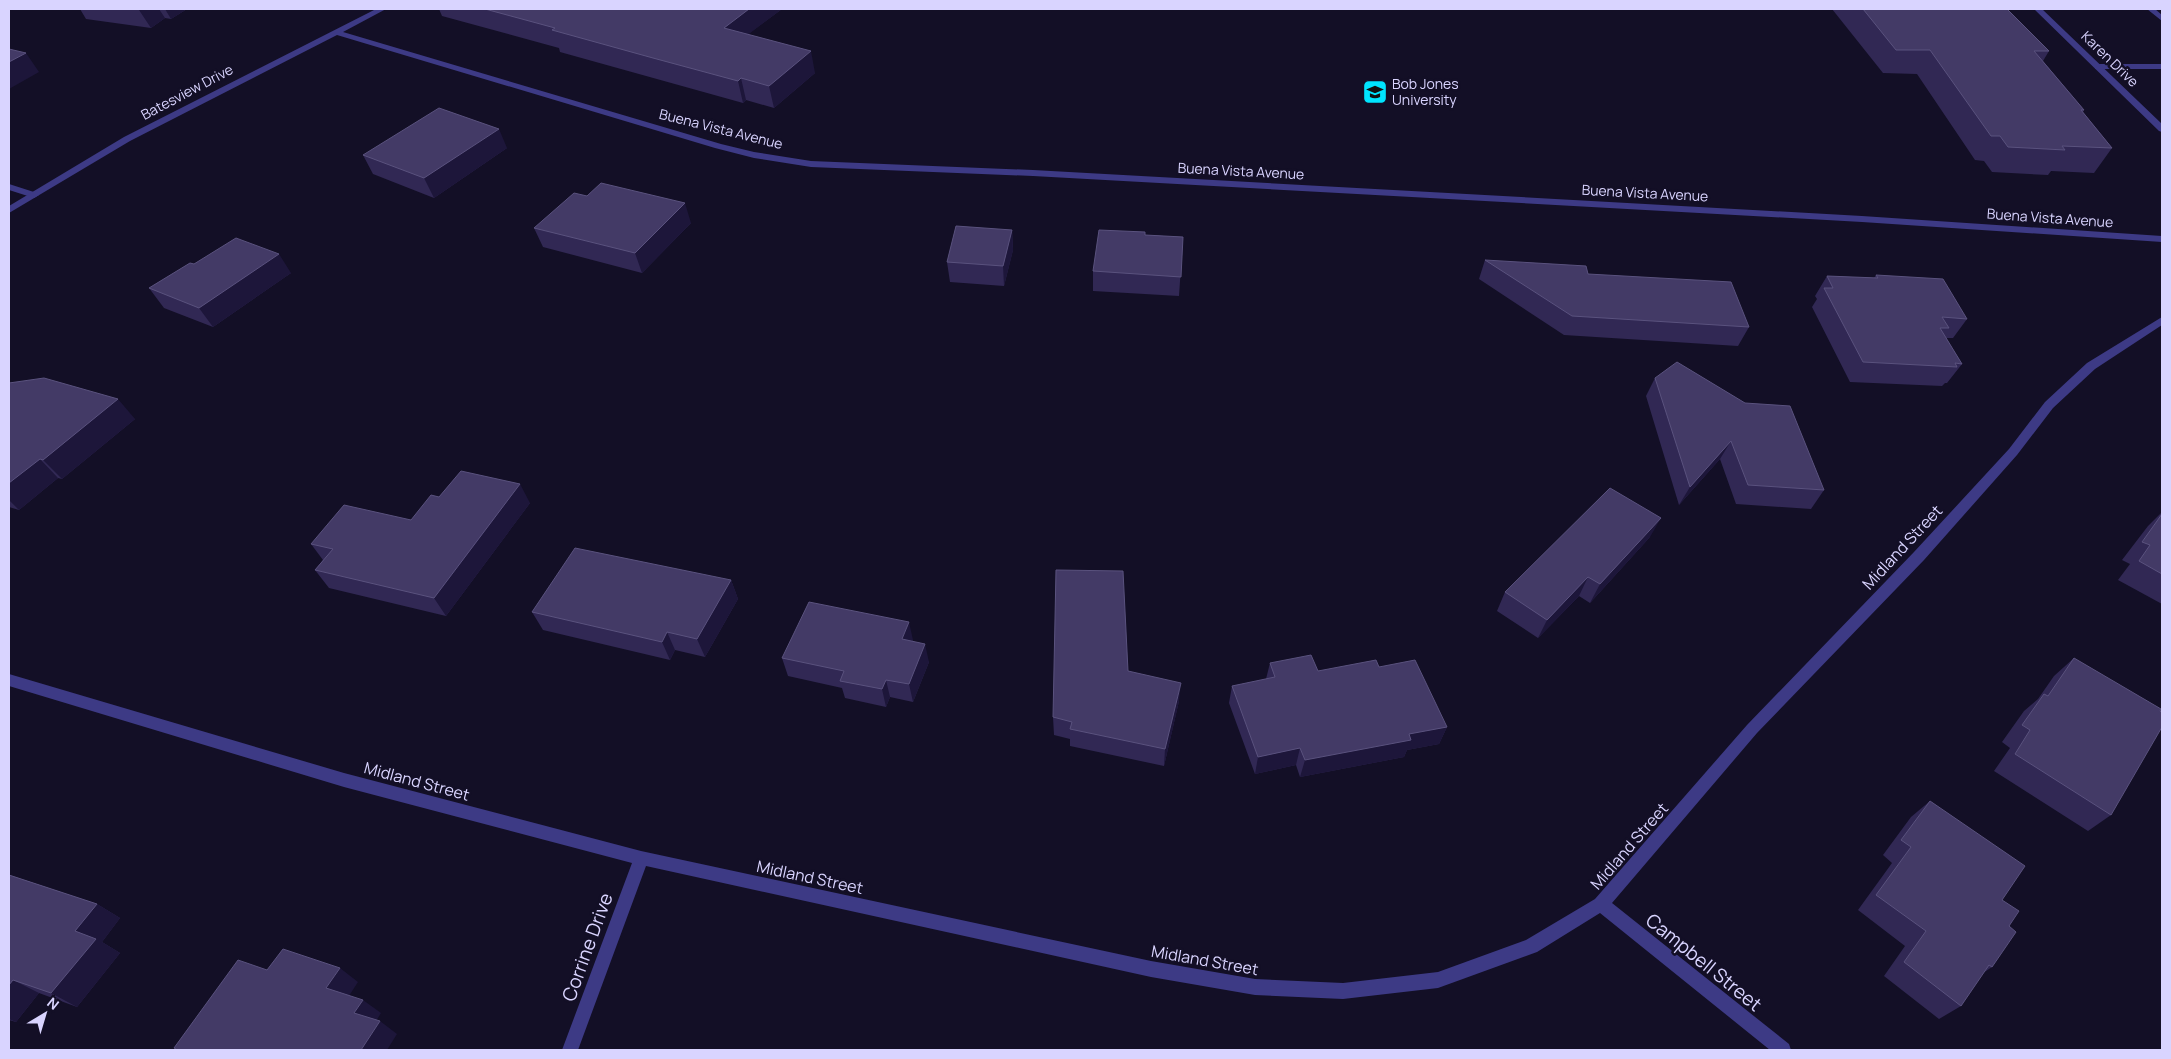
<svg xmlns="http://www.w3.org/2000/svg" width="2171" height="1059" font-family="Manrope,sans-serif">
  <rect width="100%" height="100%" fill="#130f26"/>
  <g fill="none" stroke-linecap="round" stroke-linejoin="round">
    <path fill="#3d3a85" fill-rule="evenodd" d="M2147,9h8l7,6v6z
      M2098,64h64v5h-67v-4z
      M9,184l28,9 2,2 -5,3 -25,-8z"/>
    <path fill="#3d3a85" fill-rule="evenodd" d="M376,9h10l-43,23 378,112 33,8 57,9 222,9 829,46 300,20v6l-300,-20 -829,-46 -222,-9 -57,-9 -39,-10 -378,-113 -207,106 -121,72v-7l115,-69z
      M2034,9h8l120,115v8l-3,-1z
      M2162,317v8l-67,44 -42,39 -36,47 -93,105 -167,173 -145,170 177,141 2,6h-21l-170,-137 -63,39 -99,36 -95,11 -88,-4 -104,-18 -505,-111 -68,184h-16l70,-187 -288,-76 -335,-101v-12l335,99 297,78 510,110 104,18 88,4 95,-11 88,-32 69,-41 152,-174 167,-173 95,-103 36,-47 42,-39z"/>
  </g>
  <path fill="#312854" d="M80,9h107l-16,10 -6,-1 -14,10 -65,-9z
    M439,9h343l-34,25 67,39 -41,35 -28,-8 -3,3 -183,-51 -1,-4 -117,-32z
    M1832,9h175l42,42 -6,10 41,49 -1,2 29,36 -18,25 -43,-2 -3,4 -56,-3 -8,-11 -9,-1 -58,-86 -34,-1z
    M507,148l-73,50 -61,-24 -10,-19z
    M587,196l104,27 -49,50 -99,-26 -9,-19z
    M1012,230l1,20 -9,36 -54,-4 -3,-20z
    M1145,235l38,2 -4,59 -86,-5v-20z
    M1485,260l103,14 161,53 -11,19 -174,-11 -85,-56z
    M194,264l97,9 -78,54 -49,-19 -15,-20z
    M1876,275l91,44 -14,19h-7l16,26 -15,19h-2l-3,3 -92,-4 -38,-75 5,-8 -2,-3 12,-20 47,2z
    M1655,378l169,112 -13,19 -75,-5 -16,-45 -41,46 -33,-109z
    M9,383l126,36 -73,60 -4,-1 -39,32 -10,-3z
    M439,497l91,6 -84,113 -117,-28 -14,-18 8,-10 -12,-16 100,-24z
    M2162,512v92l-44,-24 12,-16 -8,-4 26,-34z
    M1650,537l-60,66 -11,-7 -41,42 -41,-27 8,-19z
    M731,580l7,19 -33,58 -30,-7 -5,10 -127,-30 -11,-18z
    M913,640v1l16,21 -16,40 -23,-5 -4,10 -41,-9 -3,-10 -54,-12 -6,-18z
    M2074,658l37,157 -23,16 -94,-60 16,-23 -8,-6 22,-31 14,-12 16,-23z
    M1270,663l48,8 61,-4 68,60 -8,17 -32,6 -3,7 -104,20 -4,-12 -41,9 -26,-71 3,-17 34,-7z
    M1128,671l51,30 -15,65 -94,-20v-7l-16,-4 -1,-18z
    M1930,801l72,99 7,26 -17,41 -9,6 -22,33 -22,13 -55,-43 21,-30 -47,-36 34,-47 -9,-8 28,-38z
    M9,875l88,29 23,14 -18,24 18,11 -43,54 -38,-14 -23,29 -7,-2z"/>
  <path fill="#1d163a" d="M141,9h18l6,9 -14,10 -12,-18z
    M165,9h22l-16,10z
    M749,9h33l-53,40 -5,-21z
    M811,51l4,22 -41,35 -5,-22z
    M26,53l13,19 -30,17v-27z
    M741,78l5,22 -3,3 -5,-22z
    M499,129l8,19 -73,50 -10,-20z
    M685,203l6,20 -49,50 -7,-20z
    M1012,230l1,20 -9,36 -1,-20z
    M279,254l12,19 -78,54 -14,-19z
    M118,399l17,20 -73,60 -19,-19z
    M1731,441l-11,18 -41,46 11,-18z
    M40,459l18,19 -39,32 -10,-10v-17z
    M520,484l10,19 -84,113 -12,-18z
    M1661,518l-11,19 -60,66 10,-19z
    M1588,577l-9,19 -41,42 9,-18z
    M731,580l7,19 -33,58 -8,-18z
    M909,622l4,18 -7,17 -4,-18z
    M667,632l8,18 -5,10 -8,-18z
    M925,644l4,18 -16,40 -4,-18z
    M886,680l4,17 -4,10 -4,-18z
    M1181,683l-2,18 -15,65 1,-17z
    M1447,727l-8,17 -32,6 -3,7 -104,20 5,-17 104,-26z
    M1300,748l-4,17 -41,9 3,-17z
    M97,904l23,14 -18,24 18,11 -43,54 -26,-14 24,-62z
    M340,968l18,14 -13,20 -19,-14z
    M13,980l26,13 -23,29 -7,-3v-34z
    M363,1000l18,13 -8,13 -19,-13z
    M380,1021l17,13 -10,16h-26z"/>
  <path fill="#433a66" stroke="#5a527e" d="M485,9h264l-25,19 87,23 -42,35 -28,-8 -3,3 -85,-23 -101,-28 3,-2z
    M1863,9h144l42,42h-15l50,59h-3l31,38 -50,-2 3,4 -57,-3 -8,-11h-9l-61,-86h-34z
    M9,49l17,4 -17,9z
    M439,108l60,21 -75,49 -61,-23z
    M601,183l84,20 -50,50 -101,-25 40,-35 13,3z
    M956,226l56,4 -9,36 -56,-4z
    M1099,230l46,2v3l38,2 -2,40 -88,-6z
    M236,238l43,16 -80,54 -50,-20 41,-25 4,1z
    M1485,260l101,6 2,8 143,8 18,45 -177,-11z
    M1876,275l67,4 24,40 -25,-2 7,11h-9l22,36 -7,-1 2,4 -94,-5 -39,-74h9l-6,-12 51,2z
    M1677,362l68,41 45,3 34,84 -76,-5 -17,-44 -41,46 -35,-109z
    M44,378l74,21 -75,61 -3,-1 -31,24v-100z
    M461,471l59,13 -86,114 -119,-28 18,-21 -22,-5 33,-39 67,15 20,-25 8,2z
    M1610,488l51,30 -61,66 -12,-7 -41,43 -42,-28z
    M2162,514v60l-23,-13 11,-16 -8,-3z
    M575,548l156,32 -34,59 -30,-7 -5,10 -130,-30z
    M1056,570l67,1 5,100 53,12 -16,66 -95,-20 2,-7 -19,-5z
    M809,602l100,20 -7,17 23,5 -16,40 -23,-4 -4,9 -42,-8 4,-10 -62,-13z
    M1311,655l7,16 58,-11 3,7 36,-7 32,67 -38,7 2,6 -106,20 -5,-12 -42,9 -26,-71 43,-9 -5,-14z
    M2074,658l87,51 -1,2 2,2v14l-51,88 -96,-61 15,-24 -8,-5 22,-31 4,2z
    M1930,801l95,65 -23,34 17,11 -10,15 7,6 -24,35 -3,-2 -28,41 -57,-44 22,-31 -50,-36 35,-48 -10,-7z
    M9,875l88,29 -22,27 21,8 -45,54 -38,-13 -4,5z
    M283,949l57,19 -14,20 37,12 -9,13 26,8 -19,29h-186l1,-1 -2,-1 64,-88 29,10z"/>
  <defs>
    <symbol id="university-square" viewBox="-11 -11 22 22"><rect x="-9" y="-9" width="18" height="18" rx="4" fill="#00e5ff" stroke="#130f26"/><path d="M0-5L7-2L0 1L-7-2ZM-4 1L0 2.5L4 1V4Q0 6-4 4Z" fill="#111"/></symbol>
  </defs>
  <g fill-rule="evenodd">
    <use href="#university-square" x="1361" y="78" width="28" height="28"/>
  </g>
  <g text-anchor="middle" stroke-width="5" stroke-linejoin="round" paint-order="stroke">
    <g font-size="14" fill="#d9d4ff" stroke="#130f26">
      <text transform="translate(2110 59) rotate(44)" y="5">Karen Drive</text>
      <text transform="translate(187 92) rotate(-28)" y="5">Batesview Drive</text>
      <text transform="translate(721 129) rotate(14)" y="5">Buena Vista Avenue</text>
      <text transform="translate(1241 171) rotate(3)" y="5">Buena Vista Avenue</text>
      <text transform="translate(1645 193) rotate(3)" y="5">Buena Vista Avenue</text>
      <text transform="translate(2050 218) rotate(4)" y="5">Buena Vista Avenue</text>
    </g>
    <g font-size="14" fill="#d9d4ff" stroke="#130f26" text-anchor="start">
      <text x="1392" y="89">Bob Jones<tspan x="1392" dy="16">University</tspan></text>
    </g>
    <g font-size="16" fill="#d9d4ff" stroke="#130f26">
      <text transform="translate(1902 547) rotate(-47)" y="6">Midland Street</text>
      <text transform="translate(417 781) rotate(15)" y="6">Midland Street</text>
      <text transform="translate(1629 846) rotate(-49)" y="6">Midland Street</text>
      <text transform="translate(810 877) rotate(12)" y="6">Midland Street</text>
      <text transform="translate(1205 960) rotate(10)" y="6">Midland Street</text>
    </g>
    <g font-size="19" fill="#d9d4ff" stroke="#130f26">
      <text transform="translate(587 947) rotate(-70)" y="7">Corrine Drive</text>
      <text transform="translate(1704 962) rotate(39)" y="7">Campbell Street</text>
    </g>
  </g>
  <rect width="2171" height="1059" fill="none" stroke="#d9d4ff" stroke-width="20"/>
  <g transform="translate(45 1014) rotate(38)" stroke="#130f26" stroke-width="4" paint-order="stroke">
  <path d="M0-4L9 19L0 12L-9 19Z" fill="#d9d4ff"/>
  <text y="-8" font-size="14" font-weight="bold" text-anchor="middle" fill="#d9d4ff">N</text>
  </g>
</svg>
